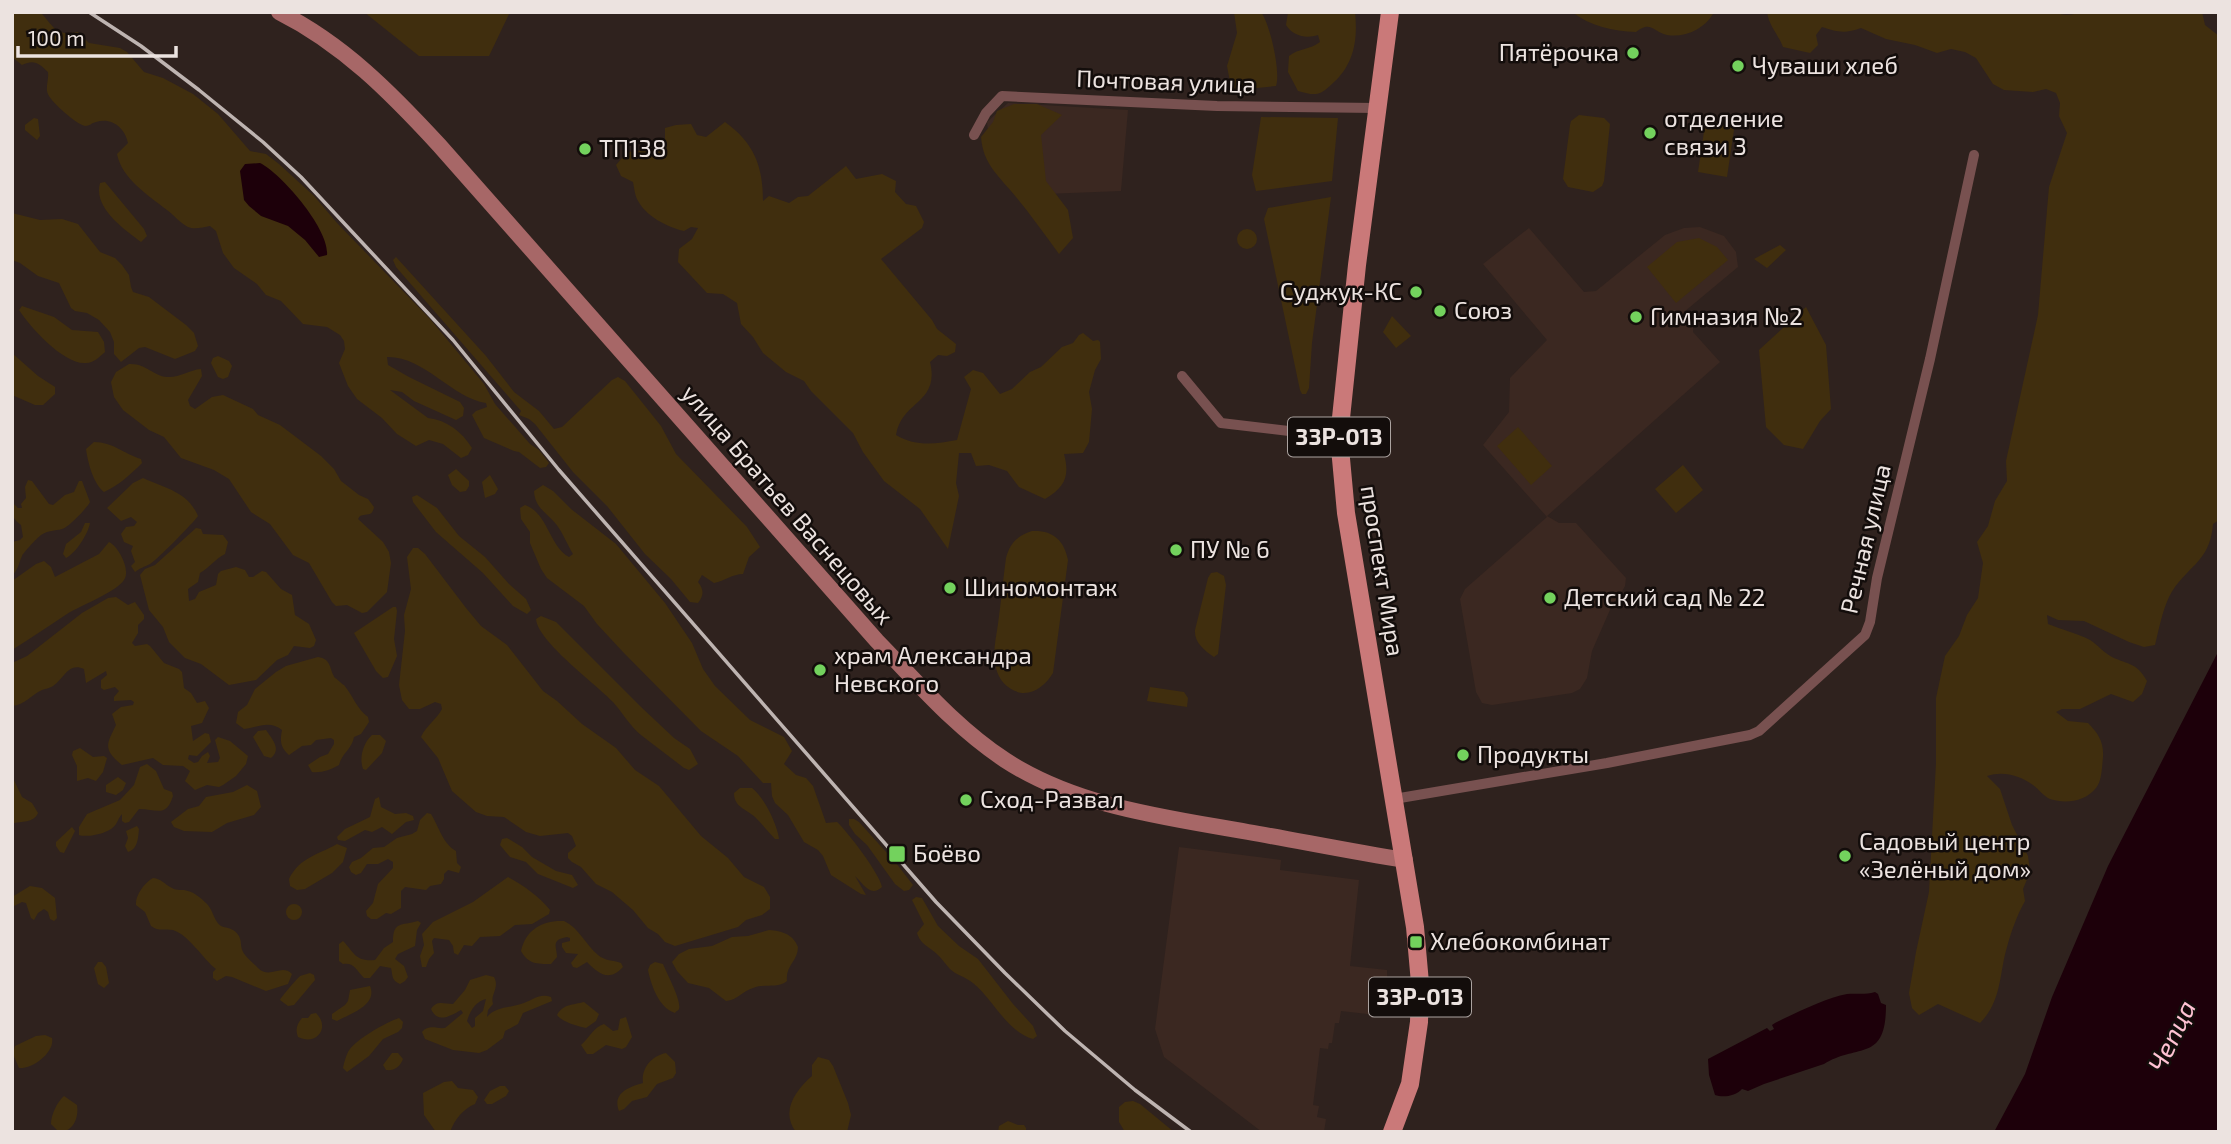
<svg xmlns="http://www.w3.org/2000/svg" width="2231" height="1144" font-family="'Exo 2',sans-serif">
  <rect width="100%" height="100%" fill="#2f221e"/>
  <path fill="#3b2821" d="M1008,103l120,7 -7,81 -101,4 -30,-45 -3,-28z
    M1700,227l24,9 12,16 2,15 -54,45 9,12v8l27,30 -173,154 12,7h17l50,55 -1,8 -6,11 -6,6 -21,48 -5,27 -7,11 -8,4 -80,12 -10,-2 -6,-11 -16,-93 5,-10 82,-72 -64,-72 26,-33 1,-34 37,-38 -64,-76 46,-36 55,64 12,-1 69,-56 19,-7z
    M1179,847l102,13 -1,10 79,10 -9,86 37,4 1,31 -12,14 -35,-4 -2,12h-4l-3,20h-3l-1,6 -8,-1 -7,57 6,1 -2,11 9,2 -2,13h-62l-98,-75 -9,-28z"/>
  <path fill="#402e0e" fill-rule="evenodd" d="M32,12l9,1c15,16 14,23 37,19l11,11 31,5 7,4 17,20 19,6 30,16 25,20 32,37 16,3 13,10 35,32 23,27 93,96 54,65 11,20 35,40 9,6 10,13 -3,4 -6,1 -21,-16 -5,-1 -30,-13 -12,-23 4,-4 11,-4 -1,-4c-34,-5 -62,-47 -99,-46l1,8 21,12 51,25 4,6 -1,8 -7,4 -42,-19 -12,-9 -12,-2 38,28c19,2 34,14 44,30l-4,7 -7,3 -18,-14 -14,-4 -13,6 -19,-12 -15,-16 -25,-19 -9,-13 -9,-23 6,-14 -1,-8 -4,-6 -13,-8 -24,-3 -22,-23 -15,-6 -9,-11 -23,-16 -11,-15 -7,-22 -6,-5c-7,1 -15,4 -22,1 -8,-4 -14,-12 -21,-17 -19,-15 -45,-31 -50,-56l11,-11c-3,-15 -16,-26 -32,-21 -7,2 -4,3 -10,4 -8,0 -35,-24 -38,-32 -3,-6 1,-14 0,-22 -9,-9 -14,-13 -26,-7l-10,-8v-44z
    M364,12h146l-21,44h-70z
    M1234,12h27c9,12 20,60 15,74l-39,4 -6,-3 -4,-21 10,-33z
    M1288,12h67c3,28 -1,52 -22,71 -13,13 -17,13 -35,8l-10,-19 1,-16c10,-8 21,-6 31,-14l-2,-7c-12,4 -25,1 -32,-10z
    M1572,12h140l1,2c-9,15 -28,24 -46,21 -14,-3 -16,-15 -31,-3 -23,-1 -46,-6 -64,-20z
    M1767,12h287c11,5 20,2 31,0 9,-1 16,4 24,0h93l3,13 14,11v484l-6,4c-3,40 -28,42 -44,73 -7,15 -10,32 -14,48l-11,2 -15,-5 -45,-21 -26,-1 -11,-5 1,9c14,6 29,9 42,16 8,5 14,13 22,17 17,8 25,6 35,24l-5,13 -9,8 -22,-8 -31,15h-18l-6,3 12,9 20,2c10,10 16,19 15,34 -1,9 -1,24 -7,31 -11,14 -31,16 -46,11 -7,-3 -11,-10 -17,-14 -14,-10 -30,-14 -46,-9l13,13 12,36 16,31 2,16 -7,17 2,12c-8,14 -14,31 -18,46 -8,27 -5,54 -27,76l-42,-19 -19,11 -7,-7 -3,-15 7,-41 13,-60 7,-129v-65l9,-42 14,-20 8,-21 11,-17 5,-35 -6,-21 11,-16 7,-25 12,-20 -1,-20 32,-146 11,-128 18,-54 -8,-17 1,-13 -4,-10 -10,-4 -13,3 -29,-2 -11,-6 -17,-26 -11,-6 -14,-3 -14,4 -22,-8 -29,-6 -25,-11c-17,6 -23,4 -39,-1l-6,8 2,10 -8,8 -27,-6c-5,-13 -14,-21 -16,-35z
    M1014,104h23l25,11 -21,20 5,46 22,29 5,28 -14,16c-14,-19 -28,-39 -43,-57 -16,-20 -33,-32 -35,-60l12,-15 4,-11z
    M1579,115l25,3 6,6 -6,57 -2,5 -9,6 -25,-5 -5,-8 7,-54 1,-4z
    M1261,117l77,1 -6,63 -76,10 -4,-16z
    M34,118l4,1 2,17 -3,4 -12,-10v-5z
    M1706,118l29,5 -8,54 -29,-5z
    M725,122c29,21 38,44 38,79l6,-5 20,7 9,-6 10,-1 38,-30 10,13 26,-5 14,7 -1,11 11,12 10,2 8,16 -2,6 -41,31 51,61 5,9 19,15 -1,8 -8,4 -9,-1 -8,7c10,42 -28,38 -34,73 20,12 40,9 61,5l14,-51 -7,-12 9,-7 10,3 17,21 12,-5 18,-17 11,-5 21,-20 11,-4 6,-8 4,-2 10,8 5,-1 2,2 1,17 -6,11 -6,22 3,17 -3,33 -6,11 -19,1c6,22 1,33 -19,45l-26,-12 -12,-16 -18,-6 -13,1 -5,-13h-12l-3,30 3,13 -11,53 -28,-40 -36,-28 -21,-29 -10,-19 -42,-42 -7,-10 -18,-9 -23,-19 -10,-16 -12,-13 -4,-21 -14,-9 -16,-1 -29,-31 1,-13 13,-10 6,-11 -7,-1 -7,4c-17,-4 -39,-15 -47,-32 -2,-4 -3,-12 -4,-17l-12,-6 -5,-11 11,-13 31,-3 7,-9v-12l11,-3 15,-1 6,11 9,2z
    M105,182l39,47 3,7 -6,6c-17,-13 -48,-34 -41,-59z
    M1331,197l-19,146 -3,45 -3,6h-4l-2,-4 -36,-171 4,-11z
    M12,213l28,7 22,-1 16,5 22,28 15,6 7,7 7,10 2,12 2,5 16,5 37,28 8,8 4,13 -3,5 -20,8 -30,-12 -6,1 -18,14 -7,-8v-12l-4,-10 -11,-12 -12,-7 -12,-2 -4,-3 -12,-25 -21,-7 -18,-13 -8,-3z
    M1237 239a10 10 0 1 1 20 0a10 10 0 1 1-20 0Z
    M1699,238l18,9 11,13 -52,43 -29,-36 30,-25z
    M1780,245l6,5 -19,18 -13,-9z
    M396,257l90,99 28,36 25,19 15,18 8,-2 50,-47 6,-3 7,4 36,45 15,28 71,73 13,20 -11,10 -6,17c-11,0 -18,7 -29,9l-12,-8 -4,7c6,8 6,13 0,21l-8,-1 -19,-23 -26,-25 -38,-48 -34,-34 -38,-48 -6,-5 -10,-4 2,-4 -125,-144 -3,-7z
    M22,306l32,11 18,13 26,2 6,10 1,10c-6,5 -11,11 -19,11 -22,2 -56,-36 -67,-53z
    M1806,307l20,38 5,64 -11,12 -17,28 -19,-4 -18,-18 -7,-77z
    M1392,316l19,20 -15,12 -13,-16z
    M12,353l26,23 17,11v7l-12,11h-8l-23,-10z
    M218,356l11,5 3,5 -4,11 -5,2 -5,-2 -7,-14 2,-5z
    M129,364c17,-1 24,12 38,13 12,1 22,-7 34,-8l1,7 -14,24 2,6 5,3 17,-12 11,-2 30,14 5,6 22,10 41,31 13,13 7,12 18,14 9,4 6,8c-2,10 -6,6 -14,9l-2,3 25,23 6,10 2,11 -4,29 -20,20 -5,1 -15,-8 -11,1 -4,-4 -23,-39 -16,-8 -23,-31 -19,-12 -22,-33 -15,-9 -33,-12 -17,-21 -15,-7 -26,-20 -9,-13 -3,-15 5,-10z
    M1518,427l34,39 -21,19 -34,-39z
    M94,442c19,0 30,12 47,17l1,4c-12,12 -23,22 -38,29 -11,-9 -16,-29 -18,-43z
    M1683,465l20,25 -27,23 -21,-24z
    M456,469l13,12v5l-3,5 -6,1 -8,-7 -4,-10z
    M490,475l8,14 -3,5 -10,4 -3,-16z
    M143,478c22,10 45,14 55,38 -4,6 -42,45 -48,48 -6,3 -10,4 -15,8l-4,-6 4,-4 -4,-11 2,-5 -9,-4 -3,-8 5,-7 8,-1 3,-4 -6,-5 -10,4 -14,-13 26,-25z
    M28,480l4,1 17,23 4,1 12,-10 9,-3 5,-11h3l8,21c-3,6 -22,26 -28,27 -7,2 -14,1 -21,6 -4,3 -18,18 -19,21 -4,9 -3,12 -10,20v-34l8,-2 3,-3 -2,-12c-10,-8 -9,-10 -9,-23l6,6h4l-1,-4 5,-6 -1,-11z
    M543,485l10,6 18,18 45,35 49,59 27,40 11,26 12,17 35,34 34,17 8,14 -8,13 12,11 10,3 7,8 13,37 11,-1c10,9 43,52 45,65 -12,11 -19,-4 -27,-11l11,19 -5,-1 -30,-19 -8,-19 -5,-6 -14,-8 -16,-27 -13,-12 -3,-7 -1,-13h-8l-25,-27 -37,-25 -78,-79 -26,-28 -13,-18 -37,-28 -6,-9 -11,-26v-11l-9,-13 -1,-11 5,-3c23,8 24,41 44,52l4,-3c-6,-10 -10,-21 -17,-30 -10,-12 -21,-16 -22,-33z
    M417,495l20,13 22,28 26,21 24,27 17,15 5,11 -4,4 -14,-8 -30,-33 -47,-41 -23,-30 -1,-5z
    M85,523h5c-2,11 -14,30 -24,35l-3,-4 3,-10 15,-12z
    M196,528l5,1 2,5 20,1 5,7 -3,12c-10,5 -15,13 -25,19l-2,9 -10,7 1,12 6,-2 4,-7 17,-7 2,-11 3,-3 15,-4 9,3 4,7h4l9,-6 4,1 15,17 11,6 3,20 14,9 7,16 -2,6 -4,2 -16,-2 -6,9 -11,5 -21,20 -27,5 -28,-21 -16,-6 -16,-16 -6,-15 -14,-17 -9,-35 5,-6 10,-4z
    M1032,531c21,-1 32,9 36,29l-15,113c-6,10 -17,21 -31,20 -13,-2 -23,-12 -26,-25 -4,-14 0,-30 2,-44 3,-22 5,-44 8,-66 4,-15 11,-22 26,-27z
    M109,542c10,5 22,28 15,38 -9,13 -43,25 -57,34 -18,12 -36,24 -55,36v-69l24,-17 8,-3 7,6 4,10 44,-23z
    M413,548h5l7,6 41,54 15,18 26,19 36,46 14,10 25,23 34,24 19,22 24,16 42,50 27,22 16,19 20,10 6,10v12l-8,6 -16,5 -8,7 -63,19 -10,-4 -7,-8 -10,-6 -15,-18 -21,-18 -16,-8 -15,-17 -9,-5 -4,-4v-5l8,-7 -4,-10 -4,-3 -28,3 -14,-4 -22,-15 -17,-1 -11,-4 -24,-21 -14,-33 -17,-21c5,-11 15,-17 21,-28l-1,-5 -6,-2 -15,7h-11l-7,-9 -3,-15 6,-54 -1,-16 7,-26 -4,-32z
    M1217,572l7,4 2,9 -8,69 -4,3c-10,-7 -20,-15 -19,-27l13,-52 3,-5z
    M116,597l12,8 7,-3 9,13v4l-6,6v8l-6,10 3,3 12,-2 3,2 14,17 15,6 3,3 2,16 7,5 6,10 8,-2 4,7 -7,15 -11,3 2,15 12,-8 4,1 2,8 -14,14 -8,-1 -1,4 6,4 4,-1 4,-6 6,-4 2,4 -3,7 11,-1 2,-4 -5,-18 3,-3 12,4 18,15 -2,8 -10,12 -13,9 -4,2 -12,-2 -12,5 -10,-9 5,-10 -7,-5 -20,-1 -10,-7 -31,7c-20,-16 -15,-21 -6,-40l-4,-11 9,-7 12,-2 1,-3 -3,-2 -17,1v-4l5,-6 -4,-4 -11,3 -3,-2v-8l6,-5 -1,-4 -20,12 -2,-14c-16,-7 -20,10 -31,17 -5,3 -6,2 -11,4 -11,5 -17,15 -30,16v-43l15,-7 55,-43 26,-15z
    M393,607h3l1,4 -3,28 3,17 -9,21 -5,1 -7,-7 -22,-38z
    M541,616l15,6 84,84 34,32 16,11 8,15 -9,6 -5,-2c-14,-11 -29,-22 -43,-33 -11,-9 -19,-23 -28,-33 -18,-19 -75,-60 -77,-83z
    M318,657c14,2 11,12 17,21 1,0 8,7 9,7 9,11 13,24 24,32l1,5 -8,12 -7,3c-2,12 -12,16 -15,28 -9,5 -17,8 -27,7l-4,-7 12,-8 8,-3 6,-10v-4l-3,-2 -15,2 -5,5 -9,1 -13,9c-9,-8 -9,-14 -7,-25 -12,-10 -24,-3 -38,-1l-8,-6 2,-11 9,-7 8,-16 21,-17 10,-6z
    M1150,687l34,5 4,6 -1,9 -40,-6z
    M266,730c6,9 16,19 5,28l-7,-2 -11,-19 5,-6z
    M372,735h8l6,6 -4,12 -16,17 -3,-1c-4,-11 0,-26 9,-34z
    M80,748l13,9 11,-1 3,2 -4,14 -7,9 -8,-3 -11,3v-15l-5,-11 1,-4z
    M147,764l9,7 8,18 8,3 1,4c-7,22 -16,13 -34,13l-10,13 -4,1 -3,-2v-7c-3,3 -4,7 -6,10 -5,9 -28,14 -37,11v-8l8,-13 33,-14 14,-15 6,-18z
    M12,776l10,21 10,6 6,10c-5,11 -16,7 -26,11z
    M118,777l8,6 -3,7 -7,5 -10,-3v-7z
    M247,785l10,6 4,16 -7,8 -27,8 -15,9 -28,-1 -10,-4 -3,-5 17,-13 11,-3 7,-9 27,-5z
    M740,788h12c12,9 25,36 27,51h-4c-7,-7 -13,-15 -20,-22 -9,-8 -21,-10 -21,-24z
    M379,797l2,10 14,7 11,-1 7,3 1,4 -8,2 -14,12 -10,-7 -10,5 -7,-2 -20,11 -7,-1 -1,-3 8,-8 25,-12 5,-18z
    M427,813l4,1c8,13 12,30 25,37l1,12 4,4 -2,6 -11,-3 -4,4v5l-3,5 -11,2 -4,4 -21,-3 -4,4v17l-10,6 -5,-1 -9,6h-6l-4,-3 -1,-5 7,-8 5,-19 15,-16v-6l-5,-3 -10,5h-11l-6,9 -5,2 -5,-3 -2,-5 3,-5 9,-4 12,-10 11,-1 13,-9 15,-4 5,-3 3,-11z
    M849,819h5l5,3 37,41 17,22 -4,5 -5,1 -9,-7 -28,-39 -12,-11 -6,-9z
    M137,826l2,3c-1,9 -1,20 -11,23l-3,-6 3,-8 -2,-7z
    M72,827l3,4 -11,22 -4,-1 -4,-6v-4z
    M507,838l15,9 10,10 24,14 16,4 6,10 -5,3 -35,-14 -12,-12 -16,-5 -10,-12 2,-6z
    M337,844l10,4 -4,14 -11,11 -27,16 -8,1 -7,-4 -1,-7c11,-22 29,-24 48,-35z
    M508,877c15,8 32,20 42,33l-1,4 -17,10 -17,1 -15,11 -20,1 -8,9 -8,-1 -6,10 -4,-2 -1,-7 -4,-6 -15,-2 -2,3 2,12 -5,6 -3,8h-4l-2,-11 4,-11 -2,-11 11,-12 40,-20z
    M153,878c9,1 11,6 19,10 5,3 11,1 16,3 6,1 14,8 18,12 7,6 8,19 15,23 7,3 12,1 18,10 3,6 1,10 4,16 3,5 10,11 15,16 12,12 23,-5 34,6l-4,10 -22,7 -34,-14 -6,-1 -9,5 -4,-3v-6l3,-3c-13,-10 -27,-34 -43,-39 -9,-2 -14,2 -22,-4l-6,-14 -9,-7c-1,-9 8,-22 17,-27z
    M30,886l12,2 13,10 2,20 -3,3 -4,-2 -2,-7 -4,-3 -6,4 -4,7 -3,-2 -5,-15 -4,-1 -10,5v-10z
    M916,897l6,1 16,28 21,20 19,13 35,45 20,22 4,10 -4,3c-27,-8 -39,-39 -60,-56 -7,-6 -17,-8 -23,-14 -4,-4 -7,-9 -11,-13 -8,-9 -18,-10 -22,-23l7,-9 -12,-24z
    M286 912a8 8 0 1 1 16 0a8 8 0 1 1-16 0Z
    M418,921l3,2 -4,7 -2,16 -17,8 -3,5 9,7 4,11 -3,4 -5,3c-9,-4 -7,-8 -9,-16l-11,-2 -10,12h-6c-7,-7 -10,-16 -21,-14l-4,-3v-17l4,-3c11,11 12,21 32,19l9,-12 9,-6c0,-21 8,-16 25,-21z
    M564,921c15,7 22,24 34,34 7,6 15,5 23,8l2,4c-14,15 -24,7 -36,-5l-10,6 -4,-1 -2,-4 7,-9 -12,-1 -4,-6v-4l8,-2v-3l-3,-1c-17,3 -10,10 -10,20l-6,7c-14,0 -23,0 -30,-13 5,-22 22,-31 43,-30z
    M769,930c13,1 24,4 29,17 0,14 -13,19 -11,34 -10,8 -22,2 -34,7 -11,3 -15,12 -27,13l-17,-13 -21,-5 -11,-12 -5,-9 7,-8 10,-5 23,-3 20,-9 16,-1z
    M98,962h4l4,5 3,16 -5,5 -6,-4 -4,-16z
    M655,962l8,2c3,8 19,37 16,45 -1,2 -3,2 -4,4 -16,-5 -24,-28 -27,-43l2,-5z
    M310,973l4,2 1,5 -21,25 -6,1 -8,-6c1,-3 17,-21 20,-24z
    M486,975l8,2c6,11 -4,17 -1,27l-5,6 -1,7c9,-11 24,-9 37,-14 10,-4 16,-10 27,-6l1,4 -29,12 -5,11 -13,7 -2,7 -16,12 -8,3 -26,-3 -28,-11 -3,-7c7,-8 14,-3 23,-4l18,-15 -2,-3c-11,6 -23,14 -30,-1 6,-9 12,-5 22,-5l12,-14 5,-10zM486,999l-3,12 -8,7v8l-3,2 -5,-7c3,-10 9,-20 19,-22z
    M370,986c8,19 -20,28 -33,35l-5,-2v-5l13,-9 3,-4 2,-11z
    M584,1002l15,12 -3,7 -10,7c-9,-2 -24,-6 -29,-13 6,-11 16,-10 27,-13z
    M316,1013c15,15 0,33 -18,24 -3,-8 -1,-13 4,-19h6l3,-4z
    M626,1017l6,20 -6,10 -4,2 -16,-4 -13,9h-6l-6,-9c8,-7 13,-18 23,-21l9,7 5,-1 2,-11z
    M399,1018l4,4 -1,6 -4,4 -15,7 -14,17 -22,16 -4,-4c1,-5 3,-12 5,-16 6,-12 39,-30 51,-34z
    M45,1035l7,3c3,14 -19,31 -33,30l-6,-14 2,-8 21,-10z
    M392,1053h6l5,6c-3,8 -9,12 -17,11l-3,-5z
    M666,1053l9,9 1,11 -3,5 -16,6 -10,13 -15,4 -8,8 -5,2c-7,-18 10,-24 24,-28 -2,-14 8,-27 23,-30z
    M818,1057l11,3 4,6 15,37 3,12 -4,17h-51c-16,-21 0,-42 16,-56v-11z
    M452,1081l6,7 15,2 5,7 -3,7c-12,5 -20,15 -25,28h-14l-12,-17 -1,-22 21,-11z
    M500,1086h5l4,5 -3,5 -14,8h-5l-3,-4 6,-9z
    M64,1096l13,9c2,13 -4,27 -18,27l-8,-8c0,-9 6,-22 13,-28z
    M1133,1101l7,3 34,28h-49l-6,-10v-15l6,-5z
    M1008,1121l10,4h6l2,3v4h-28l1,-6z"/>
  <path fill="#1d000a" d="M260,163c22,11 70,67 67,92l-8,2 -14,-17 -17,-14 -27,-10 -12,-10 -5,-6 -4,-29 5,-7z
    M2219,650v482h-225l31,-58 27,-77 56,-131z
    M1875,992l3,2 3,9 5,2c0,58 -28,38 -62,59l-60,20 -16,7 -6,-2c-6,7 -19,9 -27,6l-6,-20 -1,-16 59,-31 3,3 4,-2 -2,-4 3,-2c20,-10 51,-25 72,-29 9,-1 18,1 28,-2z"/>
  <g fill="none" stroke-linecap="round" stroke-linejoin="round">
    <path stroke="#785150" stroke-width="10" d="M974,135l12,-22 16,-17 215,10 160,2
      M1182,376l39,47 118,14
      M1394,799l213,-36 143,-28 9,-4 106,-96 5,-13 7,-44 53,-219 44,-204"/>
    <path stroke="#a76767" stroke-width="16" d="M279,12c64,32 112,81 160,133l438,496c41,42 78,86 128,119 72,47 160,57 243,72 52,9 105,20 157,28"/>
    <path stroke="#ca7979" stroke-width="18" d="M1390,12l-33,253 -18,172 7,76 69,414 5,56 -1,39 -9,62 -18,48"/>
    <path stroke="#beb4b1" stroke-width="3.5" d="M89,12l52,34 58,44 64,52 38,35 152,163 106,130 377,432 69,71 60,58 70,59 56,42"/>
  </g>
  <g fill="#73d25d" stroke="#130d0b" stroke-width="2.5">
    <circle cx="1633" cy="53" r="7"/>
    <circle cx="1738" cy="66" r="7"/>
    <circle cx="1650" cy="133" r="7"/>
    <circle cx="585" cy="149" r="7"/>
    <circle cx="1416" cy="292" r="7"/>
    <circle cx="1440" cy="311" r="7"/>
    <circle cx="1636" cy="317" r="7"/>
    <circle cx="1176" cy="550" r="7"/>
    <circle cx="950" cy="588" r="7"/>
    <circle cx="1550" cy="598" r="7"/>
    <circle cx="820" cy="670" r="7"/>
    <circle cx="1463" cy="755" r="7"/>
    <circle cx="966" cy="800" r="7"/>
    <rect x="888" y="845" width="18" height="18" rx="3.5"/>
    <circle cx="1845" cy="856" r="7"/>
    <rect x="1409" y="935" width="14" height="14" rx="3.5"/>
  </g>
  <g text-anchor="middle" stroke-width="5" stroke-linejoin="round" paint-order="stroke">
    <g fill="#130d0b" stroke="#aba3a0" stroke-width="2">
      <rect x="1288" y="417.5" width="102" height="39" rx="5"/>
      <rect x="1369" y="977.5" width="102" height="39" rx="5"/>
    </g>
    <g font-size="23" font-weight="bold" fill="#ece3e0">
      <text x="1339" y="445">33Р-013</text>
      <text x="1420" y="1005">33Р-013</text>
    </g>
    <g font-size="24" fill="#ece3e0" stroke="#130d0b" text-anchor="start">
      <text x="1619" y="61" text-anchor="end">Пятёрочка</text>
      <text x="1752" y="74">Чуваши хлеб</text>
      <text x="1664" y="127">отделение<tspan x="1664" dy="28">связи 3</tspan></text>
      <text x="599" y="157">ТП138</text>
      <text x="1402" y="300" text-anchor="end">Суджук-КС</text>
      <text x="1454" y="319">Союз</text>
      <text x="1650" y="325">Гимназия №2</text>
      <text x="1190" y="558">ПУ № 6</text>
      <text x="964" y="596">Шиномонтаж</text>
      <text x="1564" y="606">Детский сад № 22</text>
      <text x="834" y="664">храм Александра<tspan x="834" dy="28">Невского</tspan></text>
      <text x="1477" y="763">Продукты</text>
      <text x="980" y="808">Сход-Развал</text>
      <text x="1859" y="850">Садовый центр<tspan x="1859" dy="28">«Зелёный дом»</tspan></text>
      <text x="913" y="862">Боёво</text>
      <text x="1430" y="950">Хлебокомбинат</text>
    </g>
    <g font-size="24" fill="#ece3e0" stroke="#130d0b">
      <text transform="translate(1166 82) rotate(2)" y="8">Почтовая улица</text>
      <text transform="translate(787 505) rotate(49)" y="8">улица Братьев Васнецовых</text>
      <text transform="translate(1866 539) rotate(-77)" y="8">Речная улица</text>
      <text transform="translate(1382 571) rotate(81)" y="8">проспект Мира</text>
    </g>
    <g font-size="26" font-style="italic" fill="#fec2d3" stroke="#130d0b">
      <text transform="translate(2172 1036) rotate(-64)" y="9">Чепца</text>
    </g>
  </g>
  <rect width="2231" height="1144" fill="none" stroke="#ece3e0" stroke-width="28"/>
  <path d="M18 46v10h158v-10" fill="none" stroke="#ece3e0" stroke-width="3.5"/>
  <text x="28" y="46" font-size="21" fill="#ece3e0" stroke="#130d0b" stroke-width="5" paint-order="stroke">100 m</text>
</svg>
